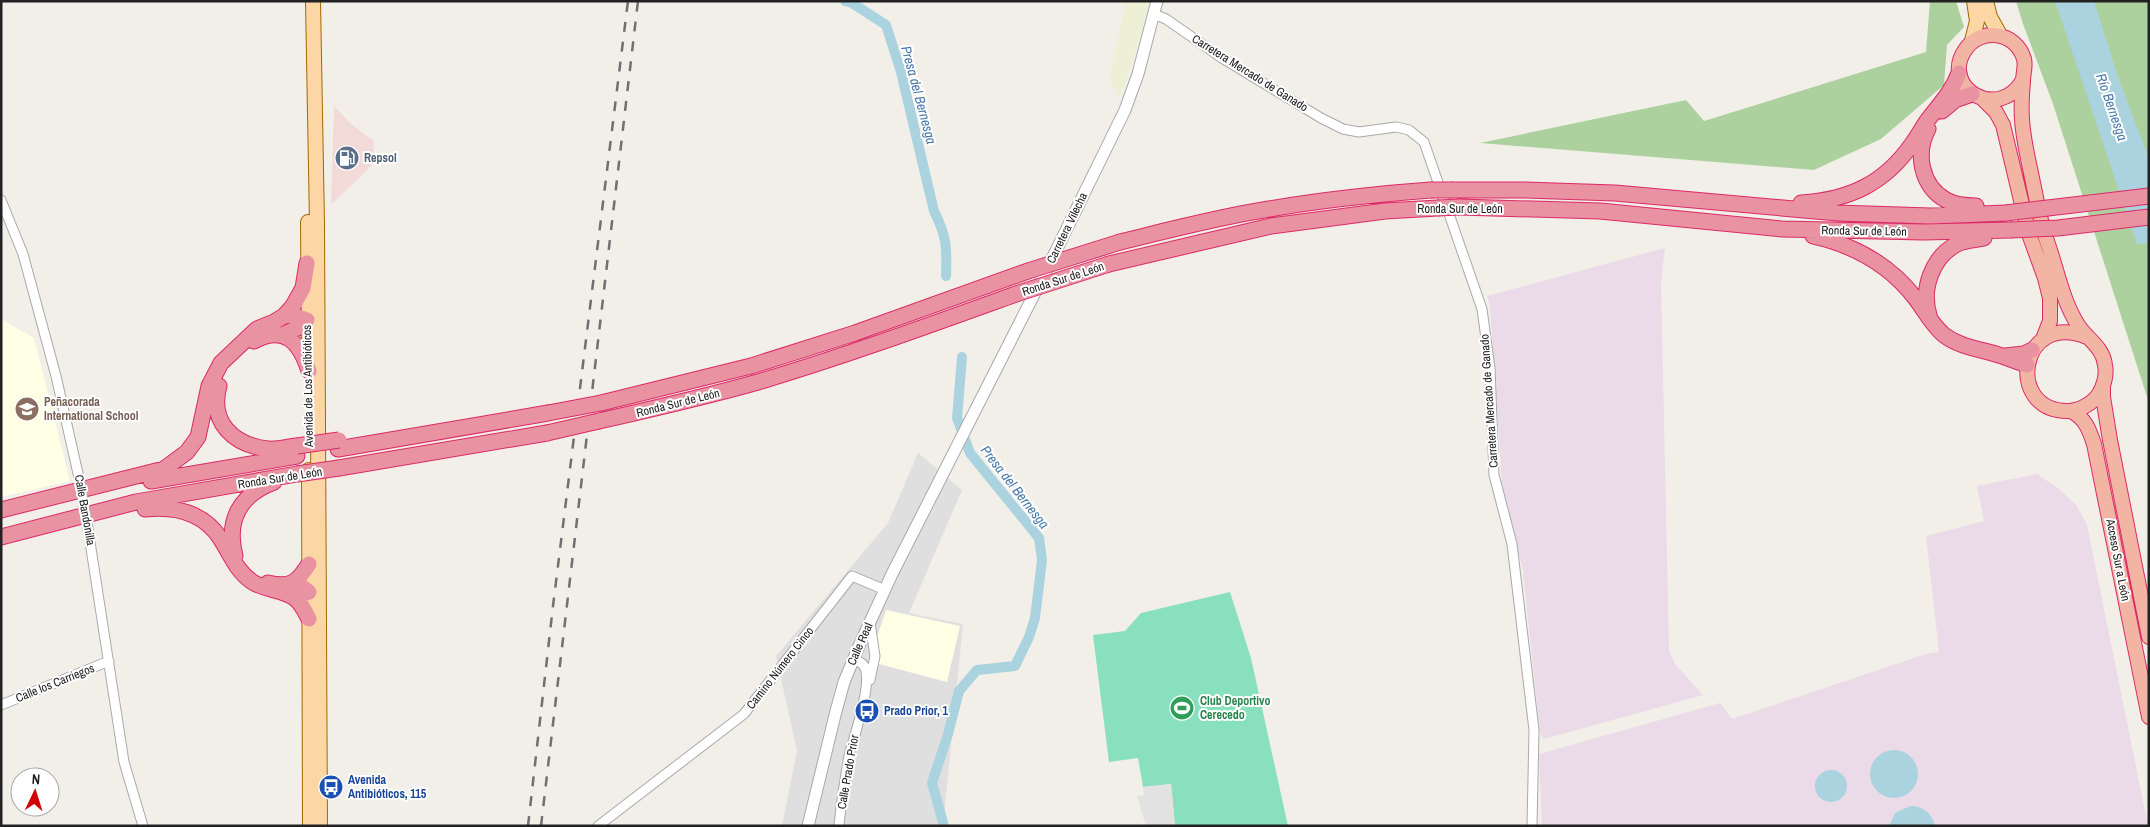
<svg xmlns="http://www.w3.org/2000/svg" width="2150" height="827" font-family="'Archivo Narrow',sans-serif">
  <rect width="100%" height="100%" fill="#f2efe9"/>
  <path fill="#e0dfdf" d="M918,453l44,37 -53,123 54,11 -20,202h-161l15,-75 -21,-95 112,-133z"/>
  <path fill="#f2dad9" d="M334,106l18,19 22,16 -1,23 -42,41z"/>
  <path fill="#ebdbe8" d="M1665,248l-4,34 8,368 6,14 28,31 -159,44 -4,-6 -17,-162 -21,-88 -12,-177 -3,-10z
    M2037,474l22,15 17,16 11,20 61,301h-606l-3,-72 181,-51 12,16 194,-65 13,-2 -13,-116 58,-15 -7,-35z"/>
  <path fill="#ffffe5" d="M1,319l33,19 36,143 -69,16z
    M886,610l74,16 -13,56 -68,-18 -2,-27z"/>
  <path fill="#eef0d5" d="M1126,1h23l-7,31 -22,66 -11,-18z"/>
  <path fill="#add19e" d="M1930,1h26l8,26 -17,18 -3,40 -63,54 -67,31 -334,-27 206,-43 18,21 222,-69z
    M2016,1h133v402l-96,-299 -30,-80z"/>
  <path fill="#88e0be" d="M1230,592l21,66 37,168h-113l-4,-42 -28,3 -5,-29 -29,4 -16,-127 32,-4 16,-18z"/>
  <path fill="#e2e2e2" d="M1171,784l4,42h-29l-9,-30 7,-1 -1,-8z"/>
  <path fill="#aad3df" d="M2055,1h39l24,76 31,82v84l-12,1z
    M1870 774a24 24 0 1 1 48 0a24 24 0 1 1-48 0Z
    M1815 786a16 16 0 1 1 32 0a16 16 0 1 1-32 0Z
    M1910,806c13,0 22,7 25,20h-46l6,-13z"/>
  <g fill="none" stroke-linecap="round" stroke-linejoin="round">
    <path stroke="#aad3df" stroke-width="10" d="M845,1l7,2 34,22 15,47 33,139c13,26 13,37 12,65
      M944,826l-12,-43 16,-49 11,-43 18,-21 38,-4 14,-29 6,-19 7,-58 -3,-22 -69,-85 -13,-35 5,-61"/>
    <defs>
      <path id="minor" d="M1153,14l13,5 56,39 99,60 22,11 16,3 37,-5 13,3 15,12 58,167 8,59 4,107 18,69 22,186 -2,96
        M1,200l22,54 33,122 23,102
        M88,529l36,233 19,64
        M870,623l5,33 -5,24
        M1,705l108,-44
        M598,826l146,-112 108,-138 33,14
        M839,826c2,-23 6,-47 10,-70 5,-20 21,-65 17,-84 -1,-8 -6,-11 -13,-12"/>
      <path id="tertiary" d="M808,826l27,-111 9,-33 15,-36 33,-72 156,-307 77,-157 13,-36 19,-73"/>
      <path id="primary" d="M313,1c1,75 3,149 4,224l3,601
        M1986,1l4,16 10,18
        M1972,41l5,-20 -3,-20
        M308,222l1,144
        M309,470l1,356"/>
      <path id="trunk" d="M2023,80c-25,43 -83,7 -58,-30 15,-23 51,-19 59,9 2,7 -1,14 -1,22 -1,12 -2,26 -1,38 1,20 6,39 10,59 5,22 8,45 16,66 9,26 15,58 30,81 9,14 25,22 27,40 2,10 -1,20 -6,29 -7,10 -20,17 -32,17 -62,0 -48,-101 20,-74
        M1984,100l12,12 7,13 26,109 16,44 5,20v23l-7,18
        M2103,386v11l7,43 39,197
        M2071,411c14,7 18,18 23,33l55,273"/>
      <path id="motorway" d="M1942,111l13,-11 17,-6
        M1928,129c-13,24 -7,57 18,71 9,5 20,6 30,6
        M1453,190h72l90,3 223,20 92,3 76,-3
        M1801,203c48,-3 83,-19 111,-59 6,-8 10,-16 15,-23 12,-16 25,-29 32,-48
        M1459,207l141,4 182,18 142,3 86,-2
        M1813,236c41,9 77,29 103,63 9,12 16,26 28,36 17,13 38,14 58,21 8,3 16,6 25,9
        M1120,242c49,-12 98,-25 149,-33 53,-9 108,-15 162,-19
        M1109,264l162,-38 114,-15 53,-3
        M1929,315c-8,-26 3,-58 28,-71 8,-4 18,-4 27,-6
        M282,335l20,-9 5,-6 -14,-5 -9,1
        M254,341c31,-17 46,2 55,30
        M2005,356l19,-2 8,-4
        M219,386c-10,36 14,59 49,63 9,1 19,-2 28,-3
        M601,403l150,-37 104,-33 173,-62
        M599,421c53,-12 106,-24 159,-39 87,-26 172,-57 258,-88
        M338,449l210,-36
        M339,468l208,-35
        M151,481l146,-25
        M145,509c29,-3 58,3 75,29 10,15 15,31 31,43 12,9 30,8 42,16 8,5 12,14 16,22
        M1,510l163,-41 23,-17 11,-15 11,-51 12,-23 36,-34 17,-7 10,-6 9,-10 10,-18 4,-25
        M1,537l135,-35 161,-28
        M235,556c-9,-35 4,-61 39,-74
        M268,583c23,5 29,0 41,-19
        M292,584l9,2 8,6 -16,5"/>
    </defs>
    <use href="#minor" stroke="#a9a9a9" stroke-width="11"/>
    <use href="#tertiary" stroke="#a9a9a9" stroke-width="13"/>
    <use href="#primary" stroke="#a06b00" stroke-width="16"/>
    <use href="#trunk" stroke="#dc2a67" stroke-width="16"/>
    <use href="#motorway" stroke="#dc2a67" stroke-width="17"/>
    <use href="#minor" stroke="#fff" stroke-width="9"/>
    <use href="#tertiary" stroke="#fff" stroke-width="11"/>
    <use href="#primary" stroke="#fcd6a4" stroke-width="14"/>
    <use href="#trunk" stroke="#f2b4a3" stroke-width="14"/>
    <use href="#motorway" stroke="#e892a2" stroke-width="15"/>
    <path stroke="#707070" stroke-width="2.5" stroke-dasharray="10 10" stroke-linecap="butt" d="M528,826l25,-220 75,-605
      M541,826l97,-825"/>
    <defs>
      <path id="minor-bridge" d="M79,478l9,51"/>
      <path id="motorway-bridge" d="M1431,190h22
        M1438,208l21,-1
        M2006,213l143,-17
        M2010,230l48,-2 91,-11
        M1028,271l92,-29
        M1016,294l93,-30
        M548,413l53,-10
        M547,433l52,-12
        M297,446l42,-6
        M297,474l42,-6"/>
    </defs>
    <use href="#minor-bridge" stroke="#a9a9a9" stroke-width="11" stroke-linecap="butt"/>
    <use href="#motorway-bridge" stroke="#dc2a67" stroke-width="17" stroke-linecap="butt"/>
    <use href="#minor-bridge" stroke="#fff" stroke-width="9"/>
    <use href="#motorway-bridge" stroke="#e892a2" stroke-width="15"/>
  </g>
  <defs>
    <symbol id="fuel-disc" viewBox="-11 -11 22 22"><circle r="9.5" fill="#5c6f8a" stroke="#fff"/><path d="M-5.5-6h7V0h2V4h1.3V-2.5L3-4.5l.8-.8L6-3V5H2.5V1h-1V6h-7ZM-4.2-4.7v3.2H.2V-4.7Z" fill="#fff"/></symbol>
    <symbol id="school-disc" viewBox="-11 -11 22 22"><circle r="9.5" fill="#8d6e63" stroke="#fff"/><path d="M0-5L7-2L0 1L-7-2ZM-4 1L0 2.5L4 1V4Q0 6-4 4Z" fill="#fff"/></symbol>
    <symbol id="stadium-disc" viewBox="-11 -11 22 22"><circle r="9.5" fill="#2e9e5b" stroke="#fff"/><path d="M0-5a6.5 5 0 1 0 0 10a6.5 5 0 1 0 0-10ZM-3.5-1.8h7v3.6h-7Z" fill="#fff"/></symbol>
    <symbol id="bus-disc" viewBox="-11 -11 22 22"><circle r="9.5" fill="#1a4fb4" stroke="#fff"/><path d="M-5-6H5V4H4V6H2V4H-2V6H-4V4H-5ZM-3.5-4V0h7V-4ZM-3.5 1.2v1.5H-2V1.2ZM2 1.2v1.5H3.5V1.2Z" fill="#fff"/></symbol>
  </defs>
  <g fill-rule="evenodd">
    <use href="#fuel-disc" x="333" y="144" width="28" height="28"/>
    <use href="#school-disc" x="13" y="395" width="28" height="28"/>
    <use href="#stadium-disc" x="1168" y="694" width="28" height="28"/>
    <use href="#bus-disc" x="853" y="697" width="28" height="28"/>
    <use href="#bus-disc" x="317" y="773" width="28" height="28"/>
  </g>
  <g text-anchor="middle" stroke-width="4" stroke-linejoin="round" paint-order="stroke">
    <g font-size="12" fill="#222" stroke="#fff">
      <text transform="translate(1250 73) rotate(32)" y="4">Carretera Mercado de Ganado</text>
      <text x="1460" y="213">Ronda Sur de León</text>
      <text transform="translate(1067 228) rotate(-64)" y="4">Carretera Vilecha</text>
      <text transform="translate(1864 231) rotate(1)" y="4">Ronda Sur de León</text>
      <text transform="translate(1063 279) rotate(-18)" y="4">Ronda Sur de León</text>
      <text transform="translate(308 386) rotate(-91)" y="4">Avenida de Los Antibióticos</text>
      <text transform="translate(1489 401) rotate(-94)" y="4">Carretera Mercado de Ganado</text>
      <text transform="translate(678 403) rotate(-14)" y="4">Ronda Sur de León</text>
      <text transform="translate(280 478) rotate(-9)" y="4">Ronda Sur de León</text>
      <text transform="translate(85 510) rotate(80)" y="4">Calle Bandonilla</text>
      <text transform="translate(2118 560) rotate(79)" y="4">Acceso Sur a León</text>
      <text transform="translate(860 644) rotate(-66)" y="4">Calle Real</text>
      <text transform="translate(780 668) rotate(-52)" y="4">Camino Número Cinco</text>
      <text transform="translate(55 683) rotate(-22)" y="4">Calle los Carriegos</text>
      <text transform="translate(848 772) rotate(-80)" y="4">Calle Prado Prior</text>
    </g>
    <g font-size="12" font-weight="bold" fill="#4e5e75" stroke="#fff" text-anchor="start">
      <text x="364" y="162">Repsol</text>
    </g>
    <g font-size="12" font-weight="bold" fill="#785e54" stroke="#fff" text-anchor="start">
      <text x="44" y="406">Peñacorada<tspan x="44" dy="14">International School</tspan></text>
    </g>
    <g font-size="12" font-weight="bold" fill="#27864d" stroke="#fff" text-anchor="start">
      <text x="1200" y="705">Club Deportivo<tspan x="1200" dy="14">Cerecedo</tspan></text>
    </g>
    <g font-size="12" font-weight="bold" fill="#164399" stroke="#fff" text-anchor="start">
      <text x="884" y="715">Prado Prior, 1</text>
      <text x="348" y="784">Avenida<tspan x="348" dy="14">Antibióticos, 115</tspan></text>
    </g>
    <g font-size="14" font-style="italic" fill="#4a7aab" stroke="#fff">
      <text transform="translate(919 95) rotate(75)" y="5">Presa del Bernesga</text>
      <text transform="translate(2112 107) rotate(71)" y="5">Río Bernesga</text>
      <text transform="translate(1015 487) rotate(52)" y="5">Presa del Bernesga</text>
    </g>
  </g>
  <rect width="2150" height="827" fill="none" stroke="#222222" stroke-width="5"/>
  <g transform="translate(35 792) rotate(4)"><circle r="24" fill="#ffffff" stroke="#a7a7a7"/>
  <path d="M0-4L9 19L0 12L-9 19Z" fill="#d40000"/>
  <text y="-8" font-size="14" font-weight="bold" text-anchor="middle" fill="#222222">N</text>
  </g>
</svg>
